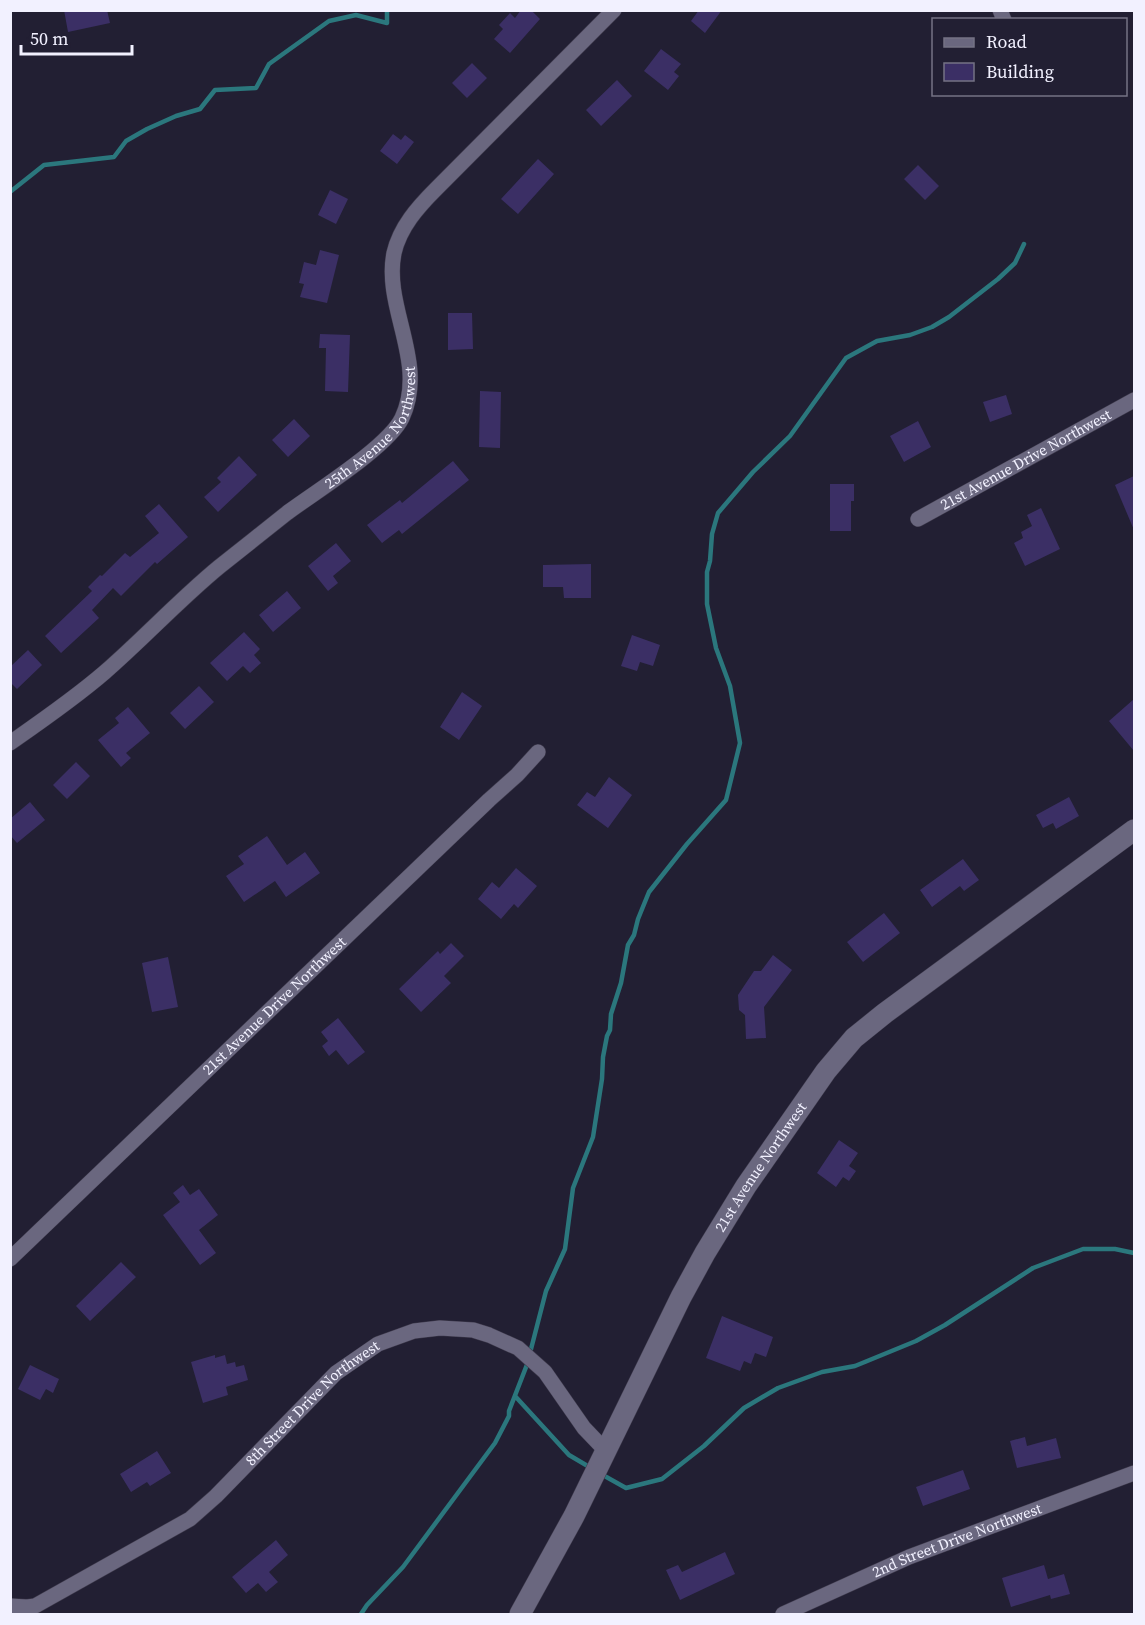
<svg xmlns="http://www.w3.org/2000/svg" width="1145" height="1625" font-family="'Source Serif 4',serif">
  <rect width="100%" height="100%" fill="#221f33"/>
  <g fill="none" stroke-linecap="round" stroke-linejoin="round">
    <path stroke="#2b777d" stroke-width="4.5" d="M10,192l34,-27 70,-8 12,-16 21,-12 29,-13 24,-7 15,-19 41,-2 13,-24 60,-43 27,-6 31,8v-13
      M530,1353l16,-62 19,-42 8,-61 20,-51 9,-58 1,-22 4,-21 3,-6 1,-16 10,-31 7,-38 6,-10 4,-16 11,-27 38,-48 39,-44 14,-57 -10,-57 -14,-38 -9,-44v-32l3,-11 2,-27 6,-21 35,-41 37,-36 56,-78 31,-17 33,-6 22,-8 17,-10 49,-38 17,-16 9,-19
      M515,1396l54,59 22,13
      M601,1474l25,14 36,-9 42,-33 40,-38 34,-20 44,-16 33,-6 61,-25 29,-16 88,-57 50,-19h32l19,4
      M361,1614l6,-9 36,-38 92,-124 14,-27v-5l19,-49"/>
  </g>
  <path fill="#3b2f65" d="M64,10h43l3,13 -42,9z
    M521,10h10l9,9 -30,34 -16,-14 9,-10 -4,-4 11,-12 5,5z
    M699,10h23l-17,23 -14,-12z
    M661,49l20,15 -7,8 5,4 -11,14 -24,-19z
    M472,63l15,15 -20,20 -15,-15z
    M617,80l15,16 -31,30 -15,-16z
    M393,134l8,6 4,-5 9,7 -17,22 -17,-13z
    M538,159l16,15 -36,40 -17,-15z
    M918,165l21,21 -14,14 -21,-21z
    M330,190l18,9 -12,25 -18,-9z
    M320,250l19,5 -12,48 -27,-6 4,-13 -5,-1 5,-21 12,3z
    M448,313h24l1,36 -25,1z
    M320,334l30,1 -2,57 -23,-1 1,-43h-7z
    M480,391l21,1 -1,56 -21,-1z
    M1006,395l6,19 -22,8 -7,-20z
    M294,419l16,17 -22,21 -16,-17z
    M918,421l13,26 -27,15 -14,-26z
    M239,456l18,19 -39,37 -14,-15 17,-15 -4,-4z
    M453,461l16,19 -67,54 -3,-4 -17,13 -15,-18 33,-25 2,3z
    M1134,476v54l-19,-45z
    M830,484h24v17h-3v30h-21z
    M159,504l29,33 -31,27 -2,-2 -34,34 -8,-8 -21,22 7,8 -38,35 -16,-17 47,-45 -4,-4 12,-12 2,1 23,-23 5,4 29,-24 -14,-17z
    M1041,508l19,41 -35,17 -11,-23 9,-5 -2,-6 11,-6 -5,-11z
    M336,543l15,18 -18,15 5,7 -10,8 -20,-25z
    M591,564v34h-27l-1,-11h-20v-22z
    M287,591l14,17 -28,24 -14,-17z
    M244,632l16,17 -6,6 7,8 -11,10 -7,-7 -16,15 -17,-18z
    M632,635l28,10 -7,21 -13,-4 -3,9 -16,-5z
    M28,650l14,15 -25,24 -7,-7v-15z
    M199,686l15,16 -29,27 -15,-16z
    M462,692l20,14 -23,34 -19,-13z
    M1134,699v52l-25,-30z
    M128,707l22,26 -24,20 5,5 -10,9 -23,-27 21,-17 -4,-5z
    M76,762l14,14 -23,23 -14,-14z
    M609,777l23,18 -24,33 -31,-23 10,-13 8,5z
    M1069,797l10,19 -23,13 -3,-6 -10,5 -7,-13z
    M30,802l15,18 -28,23 -7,-8v-16z
    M267,836l20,29 18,-13 15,21 -34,24 -11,-16 -31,21 -18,-26 18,-12 -6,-8z
    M963,859l16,21 -15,11 -4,-5 -28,21 -12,-17z
    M516,868l21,18 -19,22 -4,-4 -13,15 -23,-20 14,-17 7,6z
    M884,913l16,20 -37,29 -16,-20z
    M451,943l13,13 -20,20 7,7 -30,29 -22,-23 39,-38 2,3z
    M773,955l19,15 -28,37 2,31 -20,1 -1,-24 -6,-5 -1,-15 16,-24h7z
    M168,957l10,50 -26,5 -10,-49z
    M338,1018l27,34 -17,13 -12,-15 -7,6 -7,-10 6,-5 -7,-9z
    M839,1140l19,13 -9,13 7,5 -7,10 -6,-4 -7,10 -19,-14z
    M183,1185l7,10 9,-6 19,26 -19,15 17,23 -16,12 -37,-50 17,-13 -7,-9z
    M121,1262l15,15 -46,44 -14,-15z
    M722,1316l51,21 -7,20 -11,-4 -4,11 -7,-3 -4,10 -34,-13z
    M215,1355v3l10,-3 2,9 8,-2 1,5 8,-2 4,15 -22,7 2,8 -25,8 -12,-41z
    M30,1365l29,14 -6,14 -7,-4 -6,11 -22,-11z
    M1025,1437l2,9 29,-8 5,20 -44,10 -7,-27z
    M157,1451l14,22 -21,13 -3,-4 -16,10 -11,-18z
    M963,1470l7,19 -47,17 -7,-19z
    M276,1540l12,15 -19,17 9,10 -12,10 -8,-9 -12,10 -14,-16z
    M725,1552l10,22 -55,26 -14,-30 12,-5 4,7z
    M1044,1565l4,14 16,-5 6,20 -19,5 -1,-4 -39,12 -9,-29z"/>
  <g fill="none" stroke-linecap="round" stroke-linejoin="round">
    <defs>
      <g id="street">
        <path d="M1000,10l4,10"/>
        <path id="s1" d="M918,519l216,-119"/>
        <path id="s2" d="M10,743c33,-23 65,-45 95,-71 39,-34 74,-72 114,-105 23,-18 45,-36 68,-54 28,-21 101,-66 115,-95 26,-56 -19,-110 -8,-165 6,-26 24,-46 42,-64l178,-179"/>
        <path id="s3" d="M10,1259l479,-459 28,-25 21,-23"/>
        <path id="s4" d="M10,1606l17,1 8,-1 155,-87 26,-23 120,-123 42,-29 36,-13 26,-3 33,2 16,5 29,13 27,24 39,56 22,23"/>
        <path id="s5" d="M783,1614l126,-57 225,-84"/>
      </g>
      <g id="secondary">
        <path id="s6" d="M520,1614l54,-98 107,-219 24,-44 41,-67 80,-115 28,-33 31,-25 249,-183"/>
      </g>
    </defs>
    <use href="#street" stroke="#3f3b4d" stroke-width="16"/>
    <use href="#secondary" stroke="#3f3b4d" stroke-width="22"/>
    <use href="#street" stroke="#6a677f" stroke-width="15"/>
    <use href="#secondary" stroke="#6a677f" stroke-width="21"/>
  </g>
  <g text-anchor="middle" stroke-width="4.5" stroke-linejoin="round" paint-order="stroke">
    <g font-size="15" fill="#f2f1ff" stroke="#221f33">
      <text dy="5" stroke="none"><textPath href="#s2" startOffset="486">25th Avenue Northwest</textPath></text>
      <text dy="5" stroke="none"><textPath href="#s1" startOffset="123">21st Avenue Drive Northwest</textPath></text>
      <text dy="5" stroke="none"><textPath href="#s3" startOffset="366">21st Avenue Drive Northwest</textPath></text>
      <text dy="5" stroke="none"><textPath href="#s6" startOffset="508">21st Avenue Northwest</textPath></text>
      <text dy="5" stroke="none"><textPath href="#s4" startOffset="372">8th Street Drive Northwest</textPath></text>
      <text dy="5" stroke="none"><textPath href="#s5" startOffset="189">2nd Street Drive Northwest</textPath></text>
    </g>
  </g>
  <rect width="1145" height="1625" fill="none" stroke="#f2f1ff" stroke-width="24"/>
  <rect x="932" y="18" width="195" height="78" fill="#221f33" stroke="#757385" stroke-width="1.5"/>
  <rect x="944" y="38" width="30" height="9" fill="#6a677f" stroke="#757385" stroke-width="1.5"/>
  <text x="986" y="48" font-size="18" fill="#f2f1ff">Road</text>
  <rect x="944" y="63" width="30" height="18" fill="#3b2f65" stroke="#757385" stroke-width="1.5"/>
  <text x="986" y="78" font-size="18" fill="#f2f1ff">Building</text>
  <path d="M21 45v9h111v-9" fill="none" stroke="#f2f1ff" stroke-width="3"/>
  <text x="30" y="45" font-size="18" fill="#f2f1ff" stroke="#221f33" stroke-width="4.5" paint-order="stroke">50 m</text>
</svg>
